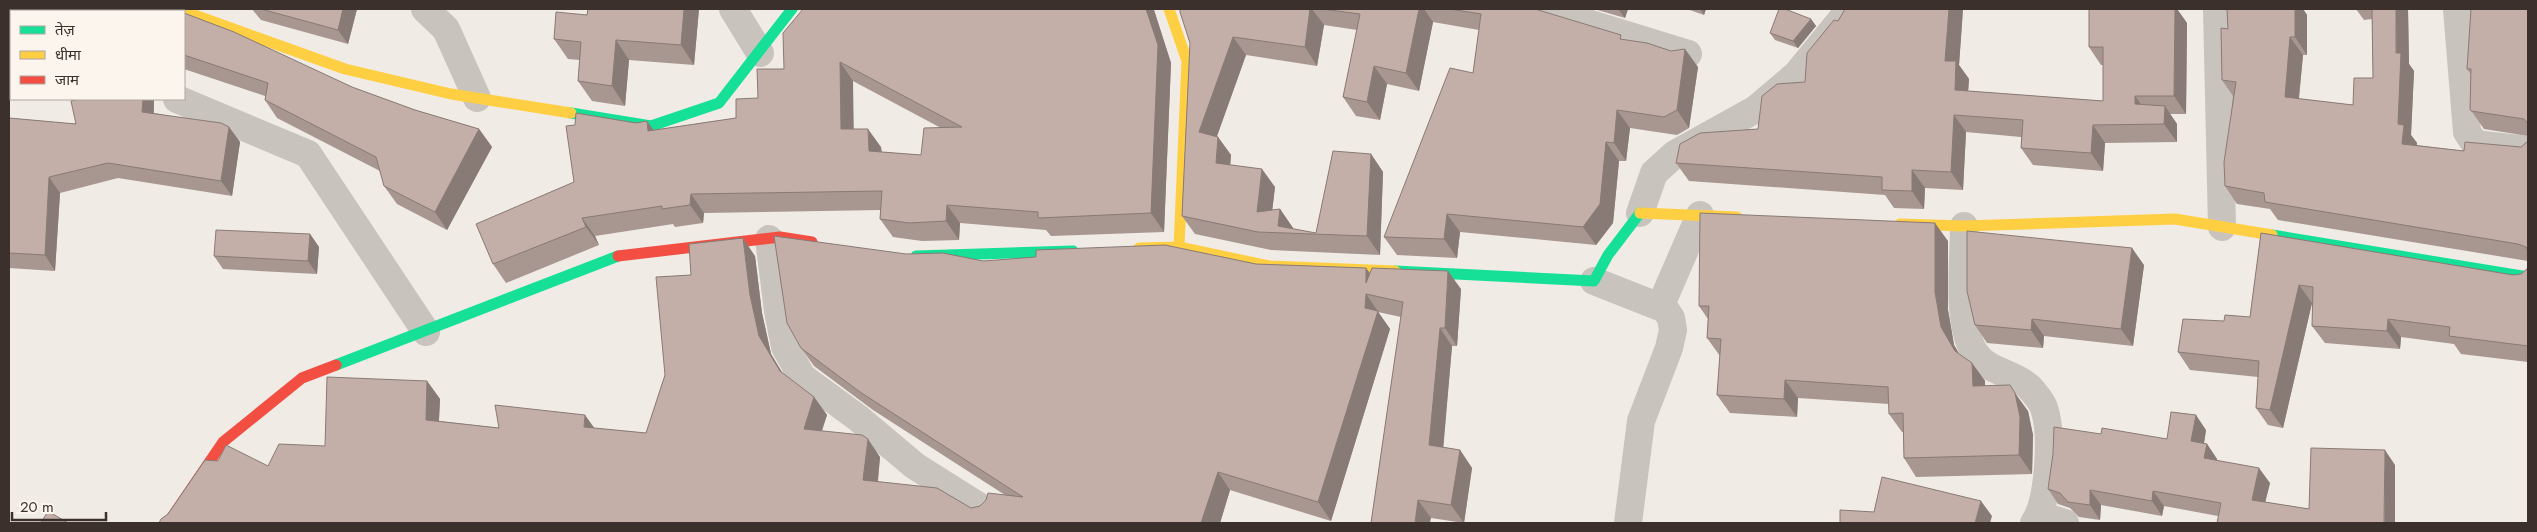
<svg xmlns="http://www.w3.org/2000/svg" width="2537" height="532" font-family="Jost,'Noto Sans Devanagari',sans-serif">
  <rect width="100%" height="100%" fill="#f0ebe5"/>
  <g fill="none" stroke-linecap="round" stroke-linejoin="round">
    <path stroke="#c9c3be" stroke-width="28" d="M425,9l21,20 31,69
      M733,9l27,44
      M1542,9l146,45
      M2217,9l5,218
      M2457,9l10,123 8,12 53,6
      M9,32l2,1
      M177,99l131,55 118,178
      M1640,213l14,-40 21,-19 81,-45 40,-34 54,-66
      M1964,226c0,35 -8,98 11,127 12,19 38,19 54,34 5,5 13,15 15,21 9,26 5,93 -10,115
      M769,239l9,72 7,36 17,30 56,41 57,48 70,44
      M1594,281l71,28 6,9 2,12 -4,18 -28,73 -13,102
      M1660,307l40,-92
      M2040,515l25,8"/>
    <path stroke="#16e098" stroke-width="11" d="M571,113l80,13 68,-23 73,-94
      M2272,235l256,42
      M916,256l157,-5
      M1395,271l199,10 14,-26 32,-42
      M336,365l282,-109"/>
    <path stroke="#ffcf43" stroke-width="11" d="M178,9l167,60 106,25 120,19
      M1169,9l18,52 -8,186
      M1640,213l97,4
      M1900,224l64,2 211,-7 97,16
      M1139,248l40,-1 90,19 126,5"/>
    <path stroke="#f24e42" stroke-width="11" d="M618,256l162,-19 32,5
      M168,523l55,-81 79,-64 34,-13"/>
  </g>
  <path fill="#a89690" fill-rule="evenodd" d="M9,9h164l6,2h-168v2l-2,-1z
    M252,9h105l-9,35 -87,-24z
    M588,9h111l-5,56 -65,-5 -4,46 -33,-5 -14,-20 2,-21 -12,-1 -14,-20 33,-24z
    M1180,9h355l89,31 74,27 -9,61 -12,7 -47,-7 -4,33h-7l-6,62 -17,22 -136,-13 -3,26 -60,-3 -13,-18 89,-164 6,-43 -46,-8 -14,69 -32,-7 -7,36 -24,-4 -13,-19 14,-67 -33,-5 -7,41 -71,-11 -29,81 14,19 -1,10 45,22 -3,23 8,-1 13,19v1l23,4 55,-79 12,18 -3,83 -109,-5 -76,-16 -13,-18 8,-173z
    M1594,9h34l-3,9z
    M1687,9h19l-2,6z
    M1845,9h118l-4,56 10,14 -1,12 135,10v-36h-2l-12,-18v-38h88l10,14 -1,91h-16l7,10v18l-72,1 -2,28 -70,-6 -12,-17v-11l-55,-5 -3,58 -38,-2 -1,21 -30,-1 -9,-13 -196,-14 -13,-18 82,-34 47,-47z
    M2227,9h76l4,6v40h-4l-4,44 54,6 20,-27 -1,-59 -8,1 -8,-11h52l1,55 5,7 -3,64 6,8 -1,2 48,6 57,-4 7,-6v120l-250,-41 -8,-11 -33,-5 -12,-18 8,-90 -11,-16 6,-51z
    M2528,9v127l-44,-7 -14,-20 1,-35 -4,-5z
    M1154,10l17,53 -7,169 -113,4 -5,-6 -86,-7 -1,17 -37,1 -29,-4 -13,-18v-9l-176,3 -1,10 -28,4 -2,-3 -78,12 4,9 -93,38 -13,-19 81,-82 62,-59 11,-2 6,9 83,-12 22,-20 26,-29zM853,81l88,47 -20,27 -39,-3 -1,-5 -28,-18z
    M184,13l168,74 63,23 64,19 13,18 -45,83 -50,-26 -13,-18 -4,-15 -103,-53 -12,-18v-4l-81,-27z
    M1811,19l5,7 -18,22 -23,-8 -5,-7z
    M80,99h74v14l75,14 11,15 -8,54 -114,-18 -58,15 -5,78 -46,-3v-150l67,6z
    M2261,233l252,42 8,-1 6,-5 1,-2v95l-67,-8 -7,-10 -53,-7 -1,12 -75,-6 -13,-17 1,-23h-1l-29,125 -15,-3 -12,-17 2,-31 -68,-7 -12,-18 46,-31 26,-4z
    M310,234l9,13 -2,27 -94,-5 -9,-13z
    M1948,241v69l6,35 5,9 13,9 13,18v5l43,25 5,24 -1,39 -116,3 -12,-19 -1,-26h-1l-13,-18v-10l-91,-6 -1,19 -67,-4 -13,-18 3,-39 -13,-18 1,-19 -9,-13z
    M906,254l77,7 273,3 110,4 4,5 91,16 -4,57h-5l-9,101 17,3 12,18 -8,55 -33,-5 -60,5 30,-206 -23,-5 12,17 -59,192 -101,-31 -10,33h-1061l109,-57 57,-20 102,-65 13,18 -1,22 60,7h96l51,5 19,-58 26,-100 64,-19 7,57 9,41 12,20 31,23 13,18 -5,16 58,26 -2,25 93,26 9,-2 25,-11 -132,-85 -59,-44 -13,-18z
    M2144,265l-11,81 -89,-10 -1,12 -56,-5 -12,-18z
    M2206,430l-2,13 3,1 10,15v1l53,23 -5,19 44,7 86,-44v58l-177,-7 -54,-10 -2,10 -61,-11 -1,15 -21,-3 -9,-9 -12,-4 -10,-15 53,-55 66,5z"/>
  <path fill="#887a75" d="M34,9h4l2,2h-5z
    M343,9h14l-9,35 -10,-14z
    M684,9h15l-5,56 -13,-20z
    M1146,9h7l1,1 17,53 -7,169 -13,-19z
    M1310,9h2l12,16 -7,41 -12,-19z
    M1419,9h5l9,13 -14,69 -13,-18z
    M1618,9h10l-3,9z
    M1700,9h6l-2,6z
    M1949,9h14l-4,56 10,14 -2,29 -12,-18 -10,-29z
    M2175,9h2l10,14 -1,91 -12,-18z
    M2294,9h9l4,6v40l-12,-18z
    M2396,9h12l1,55 5,7 -3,64 6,8 -2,19 -13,-18 -4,-20z
    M1811,19l5,7 -18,22 -5,-7z
    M1233,37l13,18 -34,95 -13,-18z
    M2290,37l13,18 -6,60 -12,-18z
    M616,40l13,20 -4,46 -13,-20z
    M1685,49l13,18 -9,61 -12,-18z
    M840,62l13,19 1,66 -13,-18z
    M1374,66l13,18 -7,36 -13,-18z
    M2135,96l13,18 -13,-10z
    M143,99h11l-1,28 -11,-15z
    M2165,106l12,18v18l-13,-18z
    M1617,110l13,18 -4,33 -12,-18z
    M1954,115l12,17 -3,58 -12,-18z
    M647,121l13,18 -12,-8z
    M2093,125l12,18 -2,28 -12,-18z
    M229,127l11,15 -8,54 -11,-15z
    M479,129l13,18 -45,83 -12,-18z
    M868,129l13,18 1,22 -13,-18z
    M1218,137l13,18 -2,27 -13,-19z
    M1606,142l13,19 -6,62 -17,22 -13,-18z
    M1371,154l12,18 -3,83 -13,-19z
    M1262,169l13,18 -5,43 -13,-18z
    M1912,170l13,18 -1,21 -12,-18z
    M49,177l11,16 -5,78 -10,-16z
    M691,194l13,19 -1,10 -13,-18z
    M947,205l13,18 -1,17 -13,-19z
    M1280,209l13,19 -1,5 -14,-7z
    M1447,214l13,18 -3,26 -13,-19z
    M582,218l13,18 4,9 -13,-18z
    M1935,223l13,18v69l6,35 14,24 -13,-18 -14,-24 -6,-35z
    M310,234l9,13 -2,27 -9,-13z
    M743,238l12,18 7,57 9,41 21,35 -12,-18 -21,-35 -9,-41z
    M2132,248l12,17 -11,81 -12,-17z
    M1366,268l13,18 -13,-3z
    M1448,271l13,18 -4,57 -12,-18z
    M2299,285l13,18 -29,125 -13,-18z
    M1366,294l24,35 -59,192 -13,-19 47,-194z
    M2032,319l12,17 -1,12 -12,-18z
    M2388,319l13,18 -1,12 -13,-18z
    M1440,328l12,18 -10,117 -13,-18z
    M1972,363l13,18v23l-12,-18z
    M1785,380l13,18 -1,19 -13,-18z
    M427,381l13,18 -2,39 -12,-18z
    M2015,393l13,18 5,24 -1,39 -13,-19z
    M814,397l13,18 -11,32 -12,-18z
    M585,415l13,18 -14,-6z
    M2196,415l10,15 -4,26 -11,-15z
    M868,439l12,18 -4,41 -13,-18z
    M2207,444l10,15 -3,14 -10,-15z
    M1460,450l12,18 -8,55 -13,-18z
    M2385,450l10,15v58h-10z
    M2259,468l11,15 -8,32 -10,-15z
    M1218,472l12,18 -10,33h-19z
    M2090,490l11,15 -1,15 -10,-15z
    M2153,491l11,15 -2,10 -10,-15z
    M1418,500l13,18 -1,5h-15z
    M1981,501l11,15 -2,7h-15z"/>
  <path fill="#c3afa7" stroke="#887a75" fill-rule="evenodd" d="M62,9h111l6,2h-108z
    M261,9h82l-5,21z
    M588,9h96l-3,36 -65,-5 -4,46 -34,-5 3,-39 -27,-3 2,-27 31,3z
    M803,9h343l12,36 -7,168 -113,5v-6l-91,-7 -1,16 -37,2 -29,-4 2,-28 -191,3 -1,11 -28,4v-3l-80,12 4,9 -93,37 -17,-40 98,-42 -8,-56 9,-1 1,-12 60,10 11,-2 1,10 88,-13v-19l22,-1 -1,-29h27l-1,-36zM840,62l122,65 -38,1 -3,27 -52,-4 -1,-22h-27z
    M1180,9h130l-5,38 -72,-10 -34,95 19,5 -2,26 46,6 -5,43 23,-3 -2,17 38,7 17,-82 38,3 -4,82 -109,-4 -76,-16 8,-173 -10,-31z
    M1322,9h97l-13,64 -32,-7 -7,36 -24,-5 17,-83z
    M1450,9h85l86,26 -1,4 27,4 24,8 14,-2 -8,61 -13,7 -47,-7 -3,33 -8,-1 -6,62 -17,23 -136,-13 -3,25 -60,-2 66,-169 23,5 8,-59z
    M1779,9h6l26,10 -18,22 -23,-8z
    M1845,9h104l-4,52h11l-1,29 148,11v-54h-14v-38h86l-1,87h-39v8l30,2 -1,18 -71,1 -2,28 -70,-5 2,-28 -69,-5 -3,57 -39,-2v21l-30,-1v-13l-206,-14 4,-19 20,-11 58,-4 4,-33 15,-12 28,-2 2,-29 27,-33 4,1z
    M2227,9h68v28h-5l-5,60 68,8 1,-27h19l-1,-69h24v44h5l-3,71 6,1 -2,19 62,7 1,-9 56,5 7,-6v110l-2,-4 -8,-3 -253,-42 -1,-9 -39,-7 -1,-24 12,-80 -14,-2 -1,-52 7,1z
    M2471,9h57v115l-4,-5 -53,-8 -1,-2 1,-40h-4z
    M184,13l50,19 118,55 63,23 64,19 -44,83 -51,-26 -8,-29 -111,-57 3,-17 -84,-28z
    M80,99h63l-1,13 79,11 8,4 -8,54 -113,-18 -59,14 -4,78 -36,-2v-135l67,6 -5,-23z
    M1700,213l235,10v69l6,35 14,24 17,12 1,23 37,-1 5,8 5,24 -1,38 -115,3 -1,-45 -14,1 -1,-27 -103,-7 -1,19 -67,-4 4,-56 -14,-1 2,-32h-10z
    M216,230l94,4 -2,27 -94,-5z
    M1967,231l165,17 -11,81 -89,-10 -1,11 -56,-5 -8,-34z
    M2261,233l252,42 8,-1 6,-5 1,-2v79l-79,-10 1,-9 -62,-8 -1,12 -75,-5 1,-39 -14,-2 -29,125 -14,-2 3,-47 -81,-9 5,-33 41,2 1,-6 25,2z
    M774,236l132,18 37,-1 40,8 53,-4v-7l129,-5 91,19 110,4v15l6,-15 76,3 -3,57h-5l-11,117 31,5 -9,55 -33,-5 -3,23h-44l32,-221 -37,-8 -1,14 13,3 -60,191 -100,-30 -17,51h-1042l2,-4 7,-5 37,-54 13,1 8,-16 42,21 11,-22 46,2 2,-69 100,4 -1,39 73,8 -4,-23 90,10 -1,12 62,6 19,-58 -9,-98 35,-2 -2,-31 54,-6 7,57 9,41 21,35 34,26 -10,32 58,6 6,4 -5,41 74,8 34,20 9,-2 6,-6 2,-7 35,4 -163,-105 -59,-44 -14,-25z
    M2171,412l25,3 -5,26 16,3 -3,14 55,10 -7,32 57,9 2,-61 74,2 -1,73h3h-170l4,-20 -68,-12 -1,10 -62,-11v15l-22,-3 -8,-9 -12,-4 5,-35 1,-27 47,7 1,-6 65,11z
    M1882,477l99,24 -6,22h-135v-13l34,2z
    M48,511l20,12h-27z"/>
  <rect width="2537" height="532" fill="none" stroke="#3b302b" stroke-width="20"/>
  <rect x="10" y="10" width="175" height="90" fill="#fbf5ee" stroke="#aea6a0"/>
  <rect x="20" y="26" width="25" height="8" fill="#16e098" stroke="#aea6a0"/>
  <text x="55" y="35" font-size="15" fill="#3b302b">तेज़</text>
  <rect x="20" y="51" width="25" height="8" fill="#ffcf43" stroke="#aea6a0"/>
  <text x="55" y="60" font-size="15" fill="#3b302b">धीमा</text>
  <rect x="20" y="76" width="25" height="8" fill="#f24e42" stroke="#aea6a0"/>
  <text x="55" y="85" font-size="15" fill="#3b302b">जाम</text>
  <path d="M12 512v8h94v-8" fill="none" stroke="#3b302b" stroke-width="2.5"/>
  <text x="20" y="512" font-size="15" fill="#3b302b" stroke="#fbf5ee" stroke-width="4" paint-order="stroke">20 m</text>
</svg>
